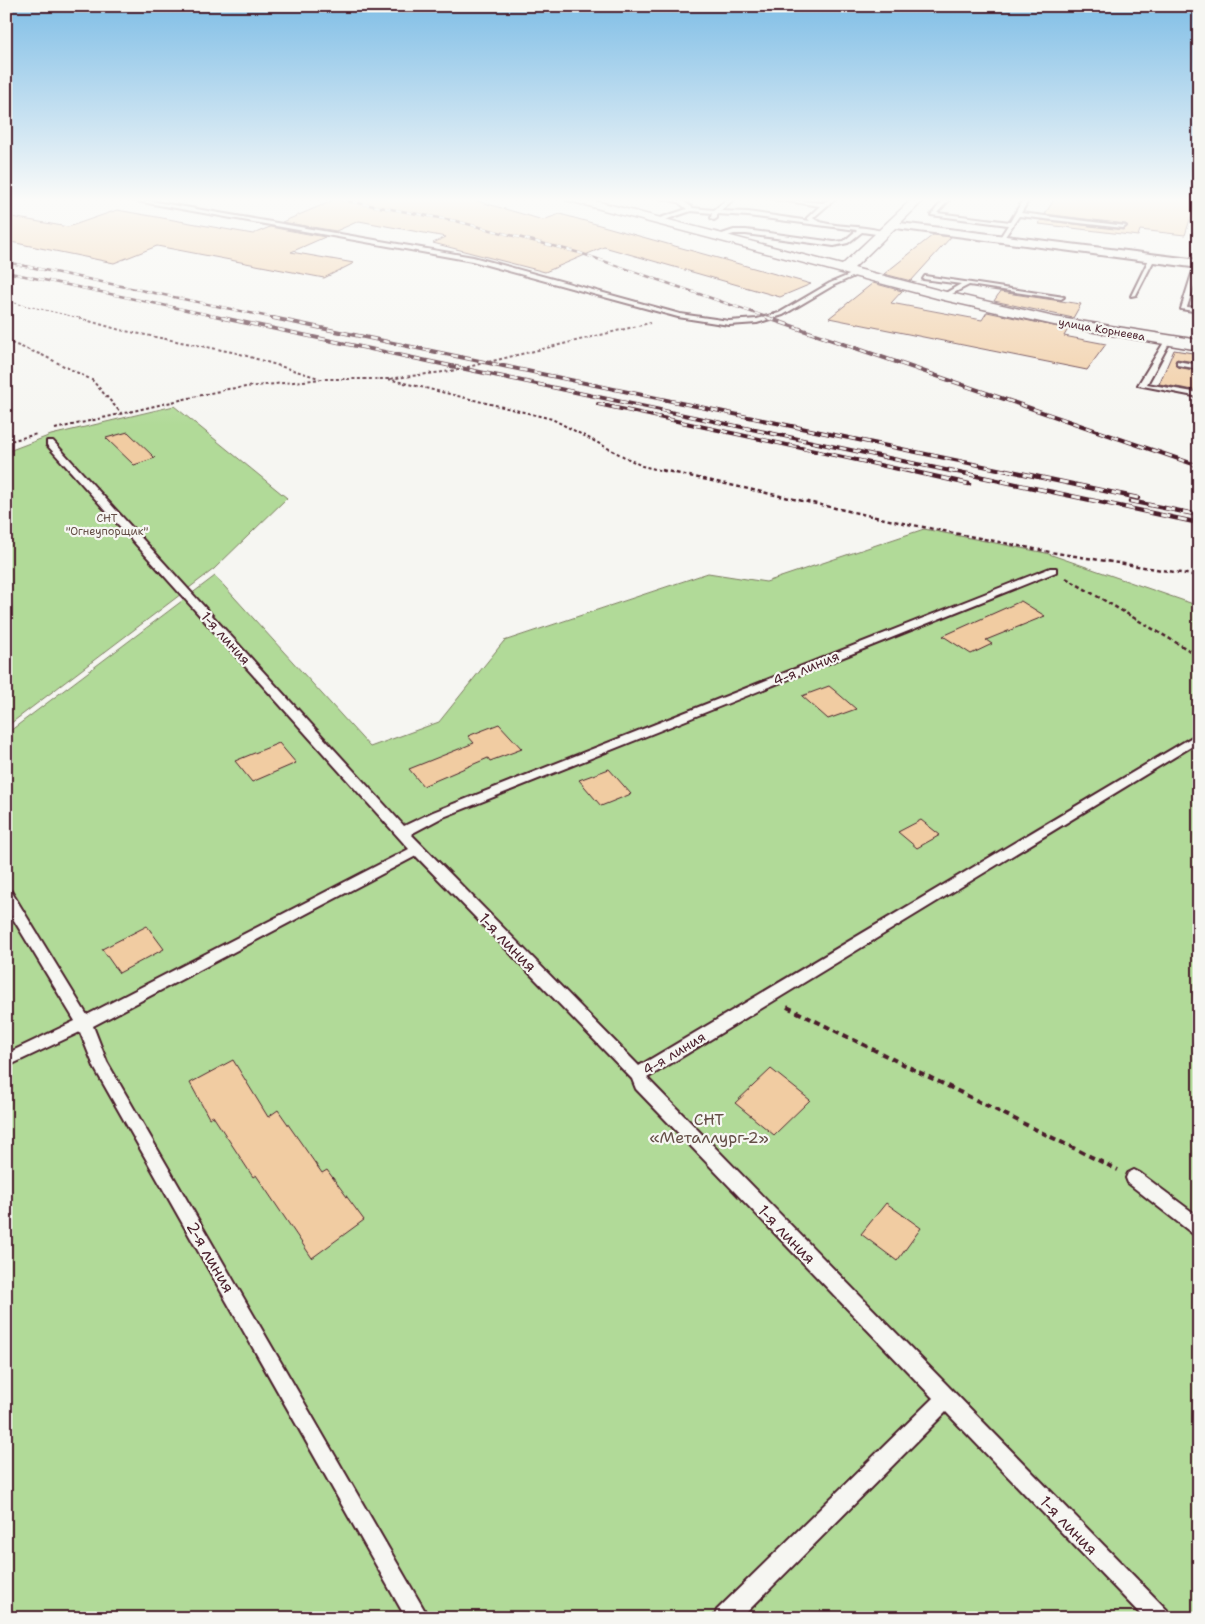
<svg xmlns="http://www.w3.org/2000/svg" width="1205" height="1624" font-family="'Shantell Sans',sans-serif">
  <rect width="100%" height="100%" fill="#f6f6f2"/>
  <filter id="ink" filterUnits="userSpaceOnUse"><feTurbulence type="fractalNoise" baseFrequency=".02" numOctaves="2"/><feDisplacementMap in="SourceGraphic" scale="10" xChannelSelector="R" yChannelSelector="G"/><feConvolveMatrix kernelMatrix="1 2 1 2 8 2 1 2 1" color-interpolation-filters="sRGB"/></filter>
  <g filter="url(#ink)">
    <path fill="#b1da98" stroke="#7e7c62" d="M174,406l113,92 -73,71 -208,158v-275l45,-17z
      M924,529l122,24 153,53v1012h-1193v-884l209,-158 155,171 69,-25 65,-81 204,-68 58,9z"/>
    <path fill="#f1cca2" stroke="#4a1f2b" d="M333,198h134l76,22 17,-6 251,70 -31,13 -176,-50 -59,25 -112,-29 13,-6 -87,-16 -23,10 -54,-9 50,-21z
      M1055,198h142l-12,37 -45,-5 -2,6 -99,-12 2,-4 82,10 5,-4 -2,-2 -81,-10z
      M117,210l136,24 17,-7 55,10 -34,15 63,11 -30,15 -167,-32 -43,17 -108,-22v-25l62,11z
      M933,235l18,2 -40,44 -27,-7z
      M873,283l29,8 -11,12 91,17 5,-8 81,17 -4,7 42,8 -19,26 -258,-52z
      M1000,292l81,12 -8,14 -79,-17z
      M1174,350l25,4v9l-22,-4 -2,2 2,6 22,4v20l-40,-7z
      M128,432l27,26 -21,7 -28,-27z
      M1021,601l24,15 -59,24 6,4 -21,10 -28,-18z
      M829,686l5,4 22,19 -28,10 -26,-23z
      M499,724l23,25 -32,12 -2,-3 -65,28 -14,-17 65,-26 -6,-7z
      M279,743l17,20 -44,19 -17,-21z
      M609,769l22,25 -30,12 -22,-26z
      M921,820l19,15 -23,13 -19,-16z
      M147,926l17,23 -45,24 -17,-24z
      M233,1060l35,57 10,-7 44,63 5,-3 37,50 -52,38 -56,-83 -3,2 -40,-61 -4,2 -19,-35z
      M771,1069l39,31 -36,35 -39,-32z
      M886,1203l35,25 -24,33 -36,-27z"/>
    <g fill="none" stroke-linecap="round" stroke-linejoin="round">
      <defs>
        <path id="lane" d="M120,198h13l340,59 207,57 49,7 28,-2 22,-6 51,-30 24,-10 5,1 -25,11 -51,30 -26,8 -28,2 -51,-8 -206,-56z
          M660,198l20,1 13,9 21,2 15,-12h6l-15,13 28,1 62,9 -3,-3 13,-12 -52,-8 55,5 7,-5h6l-23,20c13,11 55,6 73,15l-3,2 -21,-3 -14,11 -14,3 -88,-12h-12l-16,5 -2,-3 18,-6h12l88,12 10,-1 13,-11 -109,-14 -31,-2v4l-3,2 -3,-2 1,-5 -21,-2 -35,12 -2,-3 33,-11 -9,-7z
          M945,198h6l-14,15 73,9 14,-24h6l-9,15 105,13 -3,2 -104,-12 -17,25 -3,-2 9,-14 -77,-10z
          M1150,257l5,1 -19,37 -5,1z
          M1198,262l1,9 -12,36 12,1v4l-18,-3 14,-45z
          M925,276l139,21 -3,2 -92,-14 -25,13 -3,-2 1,-1 19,-11 -38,-5z
          M1166,339l5,1 -24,44 52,9v4l-61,-12z
          M1177,361l22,4v4l-22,-4z
          M47,441h6l351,385 29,-14 617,-244h6v4l-615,246 -30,16 228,232 560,-333v9l-552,336 520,532 3,8h-26l-198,-206 -205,206h-27l3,-8 216,-212 -297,-309 -4,-10 -216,-223 -323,170 14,36 322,556h-23l-311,-549 -15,-37 -74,35v-13l69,-33 -69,-114v-17l5,1 76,124 322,-166 -362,-404z
          M1134,1170l6,3 59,44v19l-6,-2 -65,-51 -2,-5 2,-5z"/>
        <path id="street" d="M892,222l307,38v8l-311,-41 -2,-2 2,-2z"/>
        <path id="secondary" d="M564,198h20l258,67 71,-67h13l-72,70 92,24 108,25 145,23v10l-145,-25 -110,-25 -378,-100z"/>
      </defs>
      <use href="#lane" stroke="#4a1f2b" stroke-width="4"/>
      <use href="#street" stroke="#4a1f2b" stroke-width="4"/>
      <use href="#secondary" stroke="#4a1f2b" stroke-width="3"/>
      <path stroke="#4a1f2b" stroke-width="1" stroke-dasharray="2.5 2" stroke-linecap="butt" d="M1148,201l1,-3
        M6,301l78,18"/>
      <path stroke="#4a1f2b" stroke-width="2" stroke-dasharray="3 2.5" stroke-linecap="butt" d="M79,318l41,12 117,23 82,25
        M6,341l36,14 50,25 29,33
        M388,379l164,40 90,47 26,6
        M55,429l173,-40 94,-10h66l63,-8 199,-48
        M6,442l31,-8"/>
      <path stroke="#4a1f2b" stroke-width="2.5" stroke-dasharray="4 3" stroke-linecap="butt" d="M662,470l241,53 147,29 149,24
        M1066,578l133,78"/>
      <path stroke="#4a1f2b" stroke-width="4" stroke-dasharray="6 4.5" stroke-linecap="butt" d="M787,1007l331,163"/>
      <use href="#lane" fill="#f6f6f2" fill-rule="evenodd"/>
      <use href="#street" fill="#f6f6f2" fill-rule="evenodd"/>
      <use href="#secondary" fill="#f6f6f2" fill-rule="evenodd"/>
      <defs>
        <path id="rail-far2" d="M331,198l125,23 124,32 192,66
          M6,262l273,57
          M6,272l223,47"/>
        <path id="rail-far1" d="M223,318l732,154
          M273,318l739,154
          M768,318l431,148
          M598,404l314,68"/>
        <path id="rail" d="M906,470l63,14
          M949,470l250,53
          M1006,470l132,28
          M1130,501l69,14"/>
      </defs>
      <use href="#rail-far2" stroke="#4a1f2b" stroke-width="2.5"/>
      <use href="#rail-far1" stroke="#4a1f2b" stroke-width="4"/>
      <use href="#rail" stroke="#4a1f2b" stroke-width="4.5"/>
      <use href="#rail-far2" stroke="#f6f6f2" stroke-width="2" stroke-dasharray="5.5" stroke-linecap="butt"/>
      <use href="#rail-far1" stroke="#f6f6f2" stroke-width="2.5" stroke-dasharray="7" stroke-linecap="butt"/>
      <use href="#rail" stroke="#f6f6f2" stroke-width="3" stroke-dasharray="9" stroke-linecap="butt"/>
    </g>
  </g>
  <linearGradient id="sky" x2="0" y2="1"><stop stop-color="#80bee6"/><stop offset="0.47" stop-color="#fbfbf9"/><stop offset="1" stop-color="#fbfbf9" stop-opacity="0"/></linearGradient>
  <rect width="1205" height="425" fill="url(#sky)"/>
  <g text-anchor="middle" stroke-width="4.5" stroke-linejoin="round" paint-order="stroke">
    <g font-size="11" fill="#4a1f2b" stroke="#f6f6f2">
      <text transform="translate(1102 329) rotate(10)" y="4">улица Корнеева</text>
    </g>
    <g font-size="11" fill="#644e46" stroke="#f6f6f2">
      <text x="107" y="522">СНТ<tspan x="107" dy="13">"Огнеупорщик"</tspan></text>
    </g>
    <g font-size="14" fill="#4a1f2b" stroke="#f6f6f2">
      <text transform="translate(226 638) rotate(48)" y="5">1-я линия</text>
      <text transform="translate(806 668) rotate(-22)" y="5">4-я линия</text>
      <text transform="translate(674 1053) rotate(-31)" y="5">4-я линия</text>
    </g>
    <g font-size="16" fill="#4a1f2b" stroke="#f6f6f2">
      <text transform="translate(508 942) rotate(46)" y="6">1-я линия</text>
      <text transform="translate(787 1234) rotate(46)" y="6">1-я линия</text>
      <text transform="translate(211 1257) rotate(60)" y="6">2-я линия</text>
      <text transform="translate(1069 1525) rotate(46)" y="6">1-я линия</text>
    </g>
    <g font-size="16" fill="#644e46" stroke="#f6f6f2">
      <text x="709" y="1125">СНТ<tspan x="709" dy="18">«Металлург-2»</tspan></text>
    </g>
  </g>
  <rect width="1205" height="1624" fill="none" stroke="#f6f6f2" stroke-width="25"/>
  <rect x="12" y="12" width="1180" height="1599" fill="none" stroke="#4a1f2b" stroke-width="2" filter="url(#ink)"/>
</svg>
